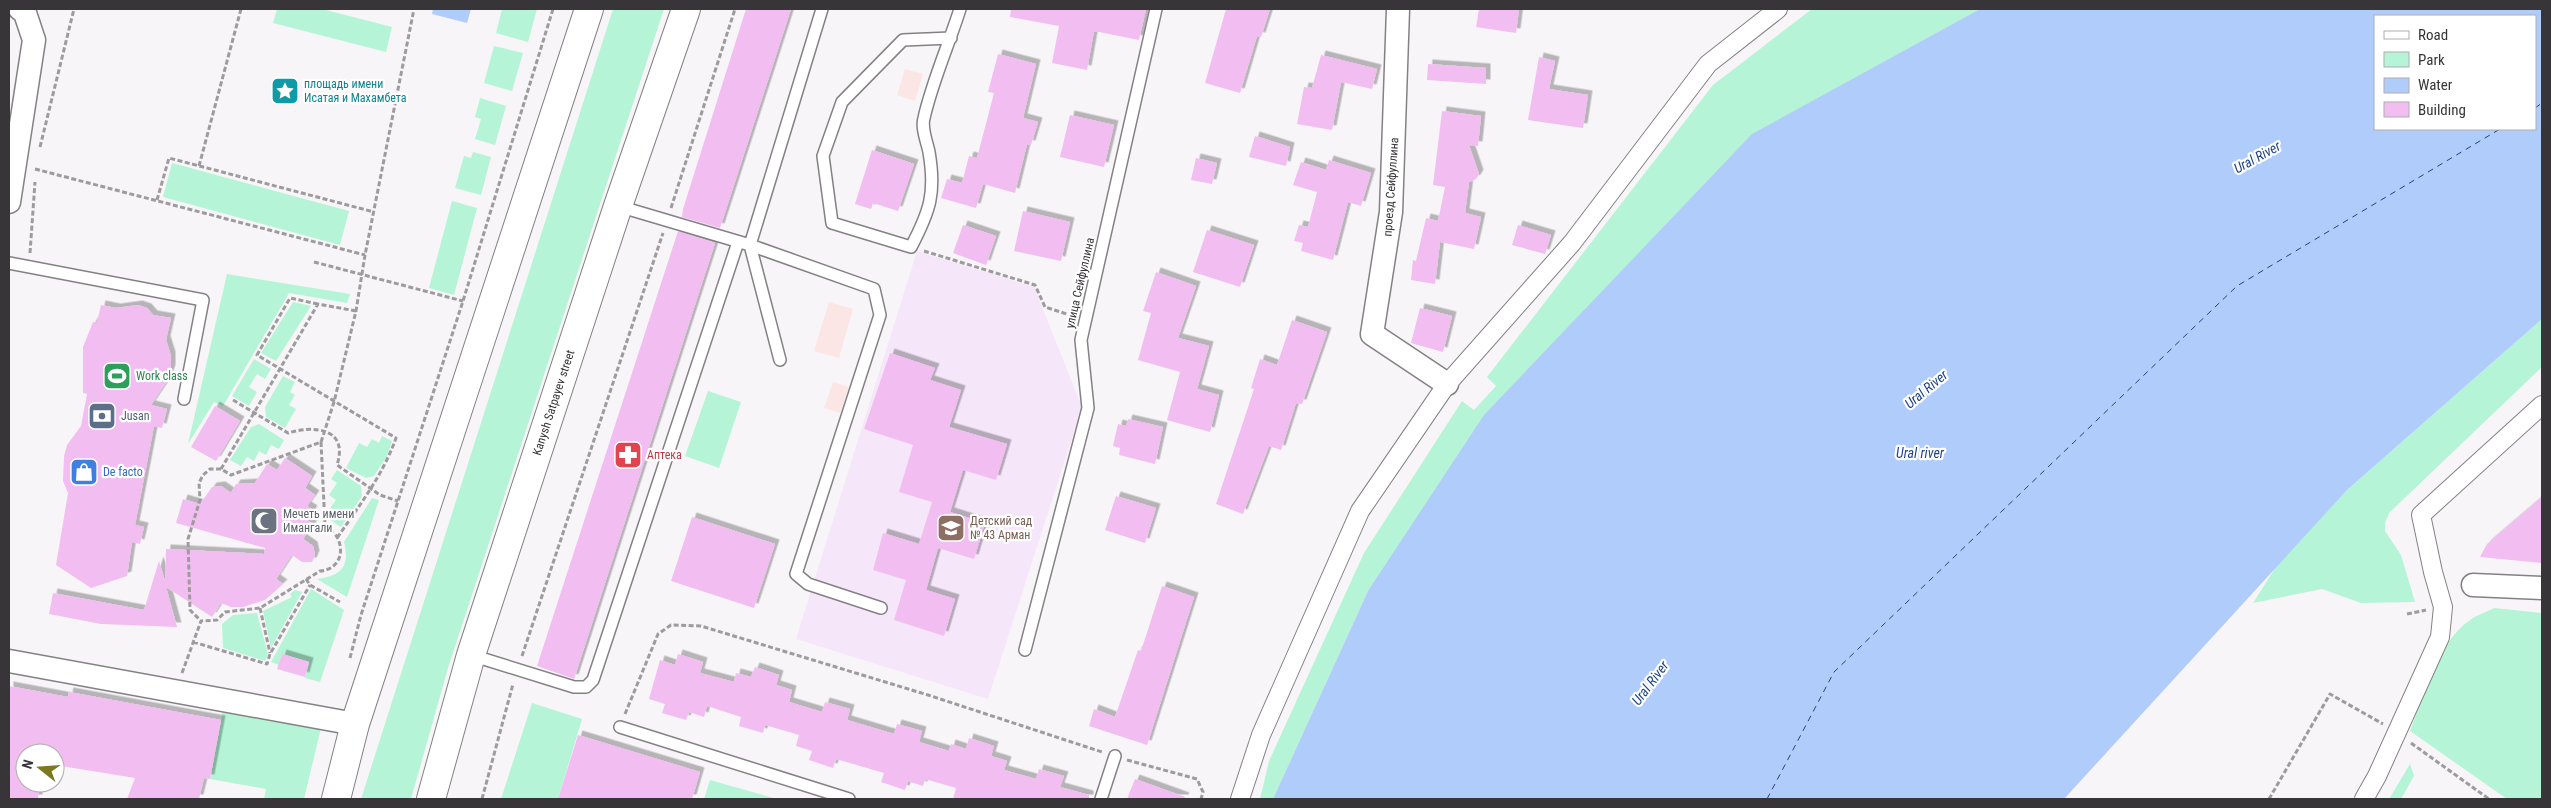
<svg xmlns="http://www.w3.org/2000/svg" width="2551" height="808" font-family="'Roboto Condensed',sans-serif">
  <defs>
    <filter id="shadow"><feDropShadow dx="4.5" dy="-4.5" stdDeviation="0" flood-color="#0004"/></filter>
  </defs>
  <rect width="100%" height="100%" fill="#f8f5f8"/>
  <path fill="#fce6e5" d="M905,69l18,5 -8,27 -18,-6z
    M829,302l24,7 -14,49 -25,-7z
    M833,382l16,5 -9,26 -16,-5z"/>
  <path fill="#f5e6f9" d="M917,251l117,36 48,120 -94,292 -192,-60z"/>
  <path fill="#b5f4d6" d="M277,9h45l70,18 -6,25 -113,-29z
    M502,9h35l-9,33 -32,-9z
    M613,9h51l-216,659 -37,131h-50z
    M1812,9h168l-228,126 -384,456 -95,208h-13l9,-38 95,-208 98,-152 12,9 22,-24 -9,-9 226,-292z
    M494,46l29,7 -11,38 -28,-8z
    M480,98l26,8 -11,39 -20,-6 6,-20 -6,-2z
    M473,152l18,5 -10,38 -26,-7 9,-32 7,2z
    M172,163l177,48 -9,34 -177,-48z
    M452,201l25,7 -23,87 -25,-7z
    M227,274l123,20 -3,9 -58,-10 -66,113 -9,-4 -26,42z
    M293,302l18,4 -35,55 -15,-8z
    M2542,319v48l-153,146 -4,10v8l16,24 14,47 -54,1 -39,-14 -69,14 28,-44 66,-69z
    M254,359l17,10 -6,10 -8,-5 -8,13 8,5 -8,14 -17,-10z
    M283,376l12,6 -5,10 5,3 -6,10 7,4 -11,19 -19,-11 -1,-10z
    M708,391l33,11 -22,66 -34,-12z
    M259,424l25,16 -5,9 -8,-4 -5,10 -7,-4 -5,10 -7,-4 -6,9 -11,-6 21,-33z
    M382,436l10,5 -5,15 -13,20 -8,2 -20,-10 13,-25 8,4 5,-8 7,4z
    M337,470l24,16 1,10 -21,31 -11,-7 5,-8 -5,-4 6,-8 -7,-5 8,-12 -6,-4z
    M372,498l7,2 -32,97 -30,-18c25,-3 33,-13 27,-37z
    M311,589l33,21 -24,72 -15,-4 4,-16 -27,-8 -3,11 -8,-3z
    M295,590l7,2 -31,56 -8,-37 29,-14 -2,-3z
    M2494,608l48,5v186h-35l-97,-68c15,-37 26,-87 60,-111 7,-5 17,-8 24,-12z
    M257,613l11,41 -3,7 -42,-13 -1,-24 11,-9z
    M532,703l50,16 -24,80h-57z
    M223,710l98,18 -17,71h-40l2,-10 -56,-10z
    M2410,764l4,12 -13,23h-12z
    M710,780l67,19h-73z"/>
  <path fill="#b0ccfa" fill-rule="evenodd" d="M433,9h38l-4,14 -35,-9z
    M1980,9h562v310l-195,171 -283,309h-791l95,-208 116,-176 268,-281zM2375,16h160v113h-160z"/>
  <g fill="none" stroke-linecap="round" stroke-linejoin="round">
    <path stroke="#1e4486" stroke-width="1" stroke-dasharray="6 5" stroke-linecap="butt" d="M2535,108l7,-5
      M1767,799l67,-127 403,-386 263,-157"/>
  </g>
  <path fill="#f2bef1" filter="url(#shadow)" d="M746,9h45l-71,219 -38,-11 1,-8z
    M1011,9h135l-7,31 -45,-9 -7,39 -35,-7 7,-37 -49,-9z
    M1226,9h44l-9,28 -4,-1 -17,57 -35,-10z
    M1479,9h40l-3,24 -40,-6z
    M998,54l38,10 -13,54 15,4 -7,23 -4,-1 -12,49 -32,-9 -7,24 -35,-10 6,-19 15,4 7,-27 8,2 17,-65 -6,-1z
    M1321,55l56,14 -5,20 -31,-7 -9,48 -35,-6 7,-37 8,1z
    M1539,57l16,4 -6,28 39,6 -5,33 -55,-8z
    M1428,64l58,4v16l-59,-4z
    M1442,111l39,5 -3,30 -9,-1 10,29 -3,5 -7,3 -4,31 16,4 -7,32 -34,-7 -5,42 -24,-4 2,-20 3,1 10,-43 12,3 7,-34 -12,-2z
    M1070,115l44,10 -10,42 -44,-10z
    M1255,136l35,11 -4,19 -37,-9z
    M872,150l42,14 -16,47 -25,-8 -2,6 -16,-5z
    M1196,158l21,5 -5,21 -21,-4z
    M1329,160l42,13 -10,33 -13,-4 -15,58 -32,-9 2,-8 -9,-2 5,-16 9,2 9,-35 -24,-7 8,-23 25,8z
    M1023,211l47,11 -9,39 -47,-10z
    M963,225l33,11 -10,29 -33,-12z
    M1518,225l33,10 -6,19 -33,-9z
    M1207,230l47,15 -14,42 -47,-15z
    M678,231l37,12 -141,436 -37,-13z
    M1156,272l40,14 -18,52 31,8 -12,43 22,6 -9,37 -43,-12 13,-48 -42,-12 13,-47 -8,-2z
    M101,305l15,3 22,-3 9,3 6,7 18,3 -5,22 5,16v13l-4,12 -16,24 16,4 -5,19 -8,-2 -19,99 9,2 -4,17 -8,-2 -5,34 -36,12 -35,-23 12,-72 -5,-12 1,-25 3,-11 14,-19 6,-32 -4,-1v-46l10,-25h4z
    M1420,308l32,8 -9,36 -32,-9z
    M1292,320l35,12 -25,72 -6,-1 -15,47 -12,-4 -26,68 -27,-10 38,-115 -3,-1 9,-29 17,6z
    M890,353l45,15 -5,12 31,10 -12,37 58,17 -11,36 -33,-10 -13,42 35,11 -11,36 -36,-11 -12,42 29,9 -11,37 -50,-16 12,-40 -33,-10 10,-37 36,11 13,-42 -33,-10 14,-47 -49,-16z
    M215,406l25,15 -24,40 -25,-14z
    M1128,419l35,8 -8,37 -36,-9 1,-7 -7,-2 5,-22 8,2z
    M285,458l27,18 -7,12 10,7 -8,11 6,4 -6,10 6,4 -10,15 10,7 2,9 -3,7h-10l-10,-7 -16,24 7,5 -18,16 -22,7h-12l-10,-4 -9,14 -46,-30 11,40 -76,-3 -52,-10 4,-21 91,17 15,-49 6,20 1,-32 98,5 1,-6 -89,-25 7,-24 17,5 12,-17 9,-1 10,7 5,-9 19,-1 12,-19 10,6z
    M1116,496l40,12 -11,35 -40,-13z
    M2542,497v66l-62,-6 7,-13z
    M692,517l83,27 -21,64 -83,-27z
    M1162,586l32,11 -47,148 -58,-19 5,-17 21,8 23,-67 3,1z
    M282,654l27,8 -4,15 -28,-8z
    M678,654l25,8 -3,11 34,9 2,-9 15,4 4,-10 24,8 -3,10 16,5 -3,12 33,10 3,-10 25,7 -3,11 47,14 3,-10 25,7 -3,11 30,9 2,-7 15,5 3,-11 25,8 -3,10 16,5 -3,9 32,9 3,-10 25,7 -4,11 29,8v4h-136l3,-11 -31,-9 -2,7 -15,-5 -3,9 -24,-8 3,-9 -48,-14 -3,9 -24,-8 3,-9 -16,-5 3,-11 -34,-10 -2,8 -24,-7 2,-9 -34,-11 -3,11 -15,-5 -3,8 -24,-7 3,-9 -16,-5 11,-39 15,5z
    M9,686l59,11 1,-5 152,28 -11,59 -6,-1 -5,21h-72l8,-21 -80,-13v-12h-30v30h15l-2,16h-29z
    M578,735l122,37 -8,27h-134z
    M1135,779l50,18 -1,2h-57z"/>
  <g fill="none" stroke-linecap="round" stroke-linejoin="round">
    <defs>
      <path id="service" d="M951,38l-48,2 -61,62 -19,54 9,67 79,24c19,-36 25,-54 18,-95 -2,-10 -8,-24 -5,-34 8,-36 25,-74 36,-109
        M618,206l132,39 124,44 6,26 -84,259 12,10 73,24
        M9,263l194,37 -19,99
        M780,360l-30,-115 72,-236
        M1025,650l63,-242 -7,-68 75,-331
        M471,655l103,32h12l7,-7 145,-438
        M620,727l229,72
        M1101,799l14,-43"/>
      <path id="pedestrian" d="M1240,799l21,-64 99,-224 87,-127 125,-141 136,-179 70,-55
        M2364,799l13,-23 63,-139 3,-30 -10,-35 -12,-57 121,-110"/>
      <path id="minor" d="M1398,9l-7,203 -19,122 75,50
        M9,202l25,-162 -9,-27 -5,-4
        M2473,585l69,3
        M9,661l346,63"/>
      <g id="primary">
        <path d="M336,799l19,-75 234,-715"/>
        <path id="s1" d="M431,799l40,-144 147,-449 68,-197"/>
      </g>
    </defs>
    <use href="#service" stroke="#848184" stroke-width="14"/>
    <use href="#pedestrian" stroke="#848184" stroke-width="20"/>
    <use href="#minor" stroke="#848184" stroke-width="25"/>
    <use href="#primary" stroke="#848184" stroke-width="30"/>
    <path stroke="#9d9b9d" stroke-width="3" stroke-dasharray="5 2.5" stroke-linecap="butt" d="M40,147l34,-138
      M199,166l42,-157
      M35,169l330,86
      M157,200l12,-42 205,54
      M671,208l64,-199
      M924,251l111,34 10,22 28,9
      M30,253l5,-71
      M314,262l149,39
      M318,304l-28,-6 -33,57 139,83c-13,37 -37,68 -59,100
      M233,400l55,33c26,-8 61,-5 49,32l43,30 18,6
      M321,442l13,-40 22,-91 9,-56 49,-246
      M221,469l97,-165 38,7
      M306,579l4,6 30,17
      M260,608l10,45
      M2407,614l19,-4
      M193,642l74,22 3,-10 40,-69
      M522,656l141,-423
      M350,658l11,-43 102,-314 90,-292
      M182,673l19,-52 16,-1 8,-8 35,-4 60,-37c17,-1 26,-17 17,-34 -2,-4 -9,-8 -12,-11l-4,-84 -90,33 -10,-6h-11l-7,6 -4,8 1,17 -12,39 2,71 11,11
      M625,714l33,-80 13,-9 30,1 227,69 174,57
      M2411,743l78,56
      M1127,760l70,19 6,13 -2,7
      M482,799l31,-115
      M2269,799l61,-105 53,30"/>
    <use href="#service" stroke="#fff" stroke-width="11"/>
    <use href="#pedestrian" stroke="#fff" stroke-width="18"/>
    <use href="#minor" stroke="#fff" stroke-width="22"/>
    <use href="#primary" stroke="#fff" stroke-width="28"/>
  </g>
  <defs>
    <symbol id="sight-square" viewBox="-11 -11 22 22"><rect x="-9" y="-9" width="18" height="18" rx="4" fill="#0f9aa8" stroke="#fff"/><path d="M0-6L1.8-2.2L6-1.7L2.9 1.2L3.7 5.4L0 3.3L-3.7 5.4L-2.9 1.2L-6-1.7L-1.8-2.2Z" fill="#fff"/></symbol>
    <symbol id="stadium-square" viewBox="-11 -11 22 22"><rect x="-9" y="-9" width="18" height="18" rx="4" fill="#2e9e5b" stroke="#fff"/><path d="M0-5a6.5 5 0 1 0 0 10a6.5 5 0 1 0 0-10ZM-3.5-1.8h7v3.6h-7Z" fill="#fff"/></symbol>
    <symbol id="bank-square" viewBox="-11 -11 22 22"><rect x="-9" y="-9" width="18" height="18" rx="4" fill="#5c6f8a" stroke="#fff"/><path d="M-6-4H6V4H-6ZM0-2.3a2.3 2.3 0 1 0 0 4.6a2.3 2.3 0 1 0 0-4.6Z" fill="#fff"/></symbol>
    <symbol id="pharmacy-square" viewBox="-11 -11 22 22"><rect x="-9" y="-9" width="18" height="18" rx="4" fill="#e0444e" stroke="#fff"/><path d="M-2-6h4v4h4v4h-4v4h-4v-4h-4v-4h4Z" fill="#fff"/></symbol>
    <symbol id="shop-square" viewBox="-11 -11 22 22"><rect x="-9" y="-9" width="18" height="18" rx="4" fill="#3f7fe0" stroke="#fff"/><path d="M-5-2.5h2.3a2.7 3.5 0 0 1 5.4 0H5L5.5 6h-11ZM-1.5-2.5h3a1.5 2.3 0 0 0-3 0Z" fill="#fff"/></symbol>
    <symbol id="mosque-square" viewBox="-11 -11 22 22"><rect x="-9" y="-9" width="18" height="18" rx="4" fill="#6b7280" stroke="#fff"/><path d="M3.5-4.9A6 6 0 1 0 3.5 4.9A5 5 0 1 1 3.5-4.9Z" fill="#fff"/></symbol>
    <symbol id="school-square" viewBox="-11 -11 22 22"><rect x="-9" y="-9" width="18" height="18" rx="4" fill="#8d6e63" stroke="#fff"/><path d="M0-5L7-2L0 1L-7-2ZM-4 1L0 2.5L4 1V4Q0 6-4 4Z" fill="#fff"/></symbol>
  </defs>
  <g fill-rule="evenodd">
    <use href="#sight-square" x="269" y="75" width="32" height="32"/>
    <use href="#stadium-square" x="101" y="360" width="32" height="32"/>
    <use href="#bank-square" x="86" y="400" width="32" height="32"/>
    <use href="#pharmacy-square" x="612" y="439" width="32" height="32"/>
    <use href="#shop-square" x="68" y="456" width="32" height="32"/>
    <use href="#mosque-square" x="248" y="505" width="32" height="32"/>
    <use href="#school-square" x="935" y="512" width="32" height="32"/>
  </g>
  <g text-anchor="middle" stroke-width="4.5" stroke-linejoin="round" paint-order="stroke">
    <g font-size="12" fill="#0d838f" stroke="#fff" text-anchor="start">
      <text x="304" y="88">площадь имени<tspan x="304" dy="14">Исатая и Махамбета</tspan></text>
    </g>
    <g font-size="12" fill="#373537" stroke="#fff">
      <text transform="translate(1391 187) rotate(-86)" y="4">проезд Сейфуллина</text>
      <text transform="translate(1080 283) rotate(-77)" y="4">улица Сейфуллина</text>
      <text dy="4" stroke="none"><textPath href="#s1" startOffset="415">Kanysh Satpayev street</textPath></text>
    </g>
    <g font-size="12" fill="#27864d" stroke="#fff" text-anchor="start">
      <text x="136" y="380">Work class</text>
    </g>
    <g font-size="12" fill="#4e5e75" stroke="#fff" text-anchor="start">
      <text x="121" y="420">Jusan</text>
    </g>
    <g font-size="12" fill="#be3a42" stroke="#fff" text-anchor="start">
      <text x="647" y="459">Аптека</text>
    </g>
    <g font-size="12" fill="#366cbe" stroke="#fff" text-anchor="start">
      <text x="103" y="476">De facto</text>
    </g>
    <g font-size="12" fill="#5b616d" stroke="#fff" text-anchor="start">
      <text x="283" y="518">Мечеть имени<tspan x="283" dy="14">Имангали</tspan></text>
    </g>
    <g font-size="12" fill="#785e54" stroke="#fff" text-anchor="start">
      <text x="970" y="525">Детский сад<tspan x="970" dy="14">№ 43 Арман</tspan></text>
    </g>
    <g font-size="14" font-style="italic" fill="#1e4486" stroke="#fff">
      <text transform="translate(2257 157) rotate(-29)" y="5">Ural River</text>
      <text transform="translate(1926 389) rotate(-40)" y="5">Ural River</text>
      <text x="1920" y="458">Ural river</text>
      <text transform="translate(1650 683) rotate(-53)" y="5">Ural River</text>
    </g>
  </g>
  <rect width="2551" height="808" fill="none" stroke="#373537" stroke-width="20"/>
  <rect x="2374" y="15" width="162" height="115" fill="#ffffff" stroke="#afaeaf"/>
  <rect x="2384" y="31" width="25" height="8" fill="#ffffff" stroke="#afaeaf"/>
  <text x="2418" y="40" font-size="15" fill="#373537">Road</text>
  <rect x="2384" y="52" width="25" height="15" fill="#b5f4d6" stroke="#afaeaf"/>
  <text x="2418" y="65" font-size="15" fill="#373537">Park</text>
  <rect x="2384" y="78" width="25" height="15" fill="#b0ccfa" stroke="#afaeaf"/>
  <text x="2418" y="90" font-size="15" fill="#373537">Water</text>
  <rect x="2384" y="102" width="25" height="15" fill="#f2bef1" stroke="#afaeaf"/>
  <text x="2418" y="115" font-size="15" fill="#373537">Building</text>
  <g transform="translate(40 768) rotate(287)"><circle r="24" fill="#ffffff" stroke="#afaeaf"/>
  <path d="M0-4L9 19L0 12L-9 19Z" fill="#7b7920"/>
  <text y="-8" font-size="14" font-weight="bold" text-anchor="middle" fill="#373537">N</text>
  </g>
</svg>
